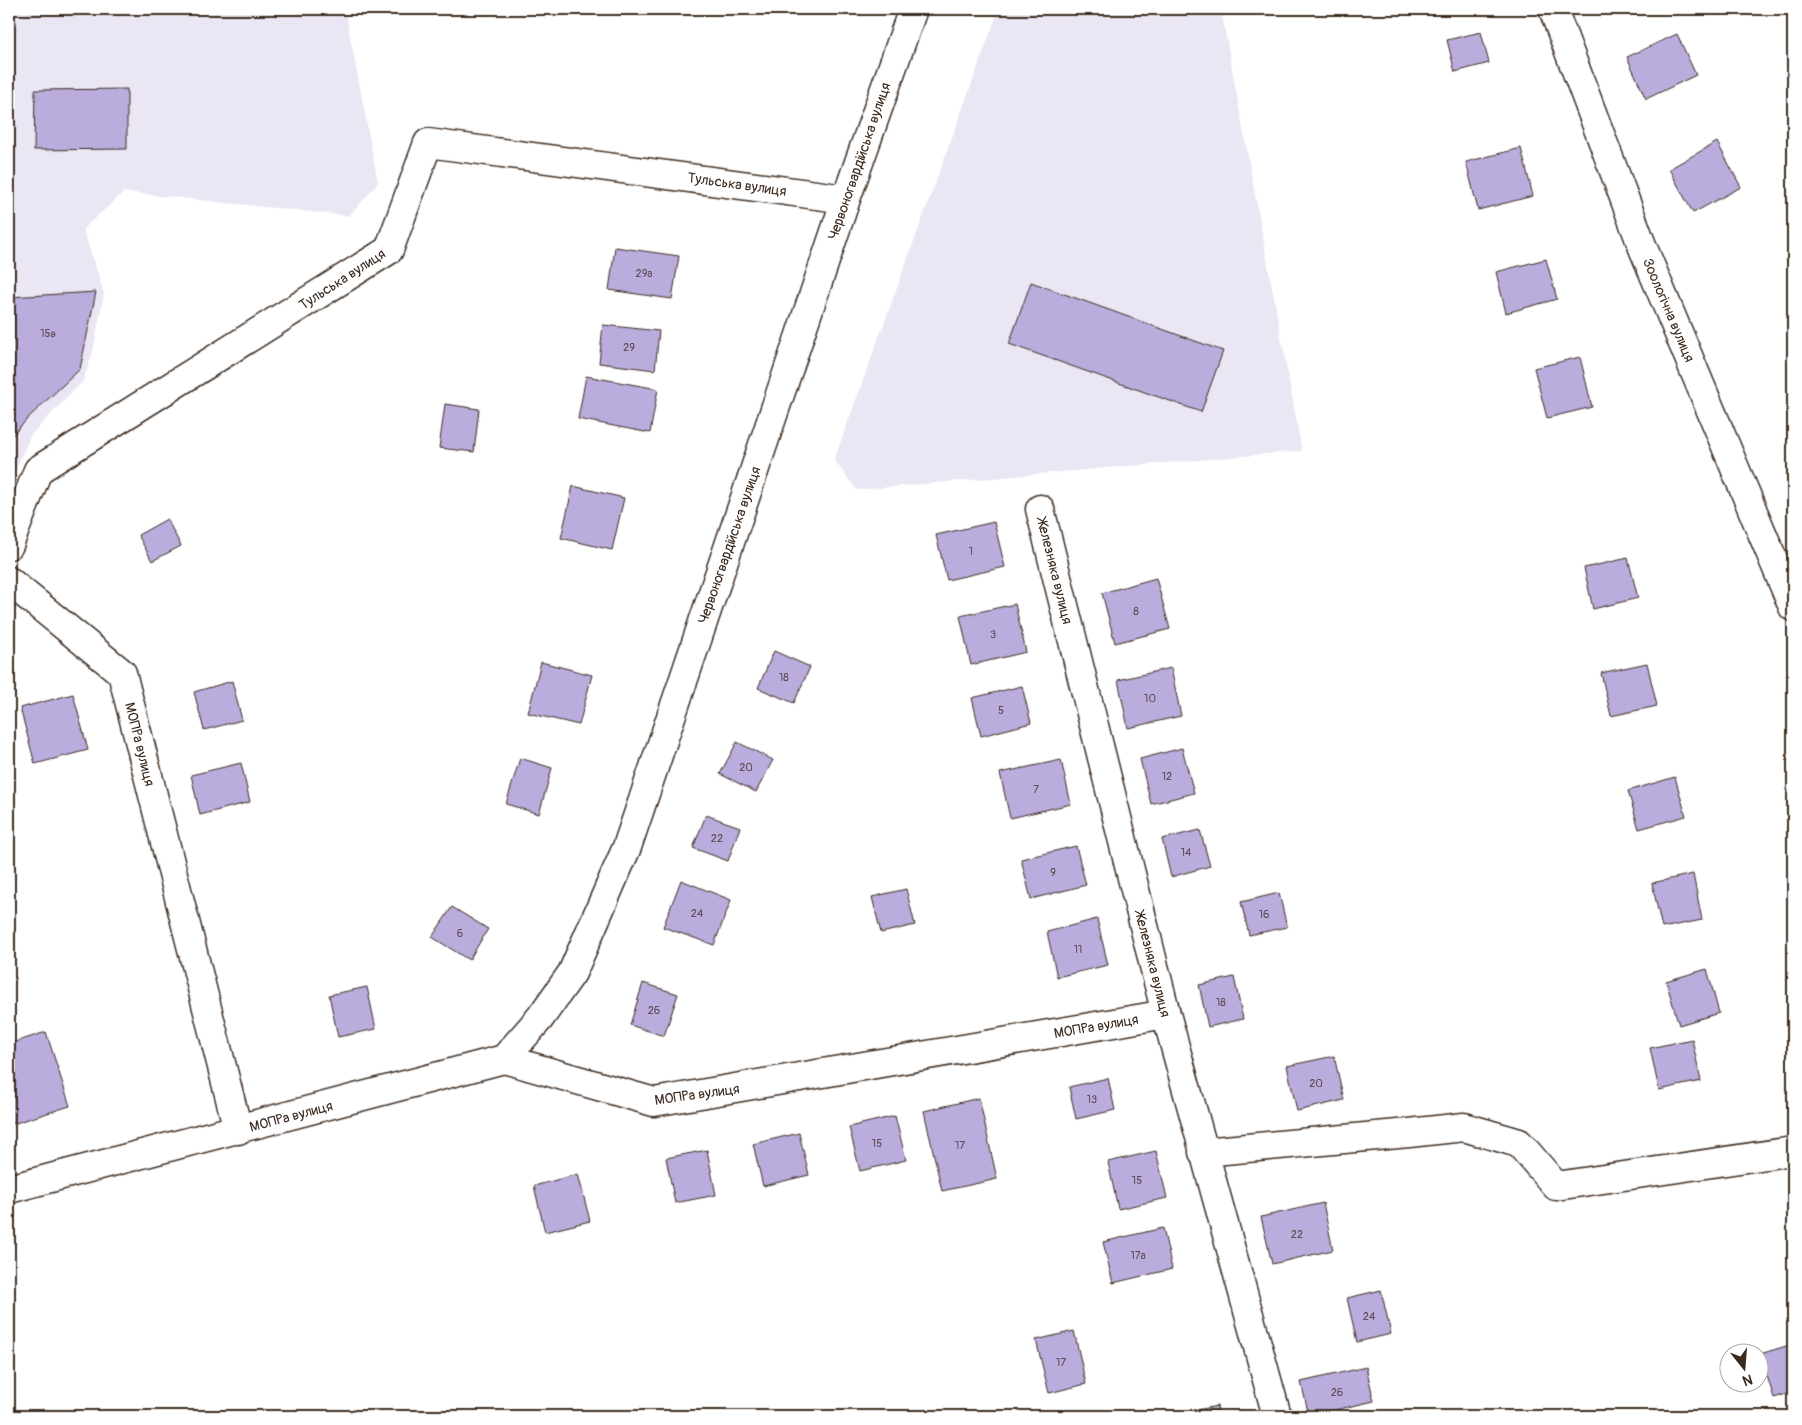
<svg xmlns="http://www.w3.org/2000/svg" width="1802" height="1425" font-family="Pangolin,sans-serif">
  <rect width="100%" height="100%" fill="#fff"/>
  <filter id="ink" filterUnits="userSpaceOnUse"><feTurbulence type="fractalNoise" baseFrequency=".02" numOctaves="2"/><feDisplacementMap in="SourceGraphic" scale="10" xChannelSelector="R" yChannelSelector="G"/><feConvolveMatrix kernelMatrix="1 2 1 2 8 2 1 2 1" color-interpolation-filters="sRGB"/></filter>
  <g filter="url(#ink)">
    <path fill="#eae6f4" d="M9,9h336l33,174 -29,33 -225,-24 -41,37 21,64 -11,59 -10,29 -53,55 -21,49z
      M999,9h222l81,442 -445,39 -23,-30z"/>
    <path fill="#baacdc" stroke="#3b2a1e" d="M1481,32l8,31 -34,9 -8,-32z
      M1677,34l19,41 -50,24 -19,-42z
      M127,89v60l-93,1 1,-60z
      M1717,142l24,45 -48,26 -24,-44z
      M1521,148l12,48 -55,14 -12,-48z
      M615,247l64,9 -7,43 -63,-9z
      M1546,259l11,40 -51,14 -10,-41z
      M1031,282l192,69 -22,61 -192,-68z
      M96,292l-16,77 -50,47 -21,23v-142z
      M603,325l56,6 -4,39 -56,-7z
      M1580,357l12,50 -45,11 -13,-50z
      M586,376l72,13 -8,44 -72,-14z
      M445,404l34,5 -5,43 -35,-4z
      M573,486l51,12 -12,52 -51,-12z
      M167,519l14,27 -29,15 -14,-26z
      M994,522l11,45 -58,13 -11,-45z
      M1628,558l10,40 -45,11 -9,-41z
      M1156,578l14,51 -55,14 -13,-50z
      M1015,604l11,48 -55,13 -11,-49z
      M774,651l36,16 -16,36 -36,-15z
      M541,662l51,13 -13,50 -51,-12z
      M1647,663l10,43 -46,10 -10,-43z
      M1171,668l10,48 -53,12 -10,-48z
      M232,681l10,39 -38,10 -10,-38z
      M1022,686l9,37 -50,13 -9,-38z
      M73,694l15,56 -53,14 -15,-56z
      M737,742l36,18 -17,32 -36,-18z
      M1182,748l12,45 -43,11 -11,-45z
      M520,758l32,10 -13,46 -33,-10z
      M1061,760l10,44 -61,14 -10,-45z
      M241,763l9,39 -50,13 -9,-40z
      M1675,777l11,39 -47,13 -11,-38z
      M706,815l34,12 -12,34 -35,-13z
      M1200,830l10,36 -39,11 -9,-38z
      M1076,846l10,39 -55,14 -10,-40z
      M1693,874l9,46 -40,8 -10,-45z
      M681,880l50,20 -17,45 -51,-18z
      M906,889l9,36 -34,8 -9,-36z
      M1279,893l8,34 -38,8 -8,-33z
      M452,907l36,22 -19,31 -37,-23z
      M1097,919l11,46 -51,12 -10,-45z
      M1707,969l12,44 -40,12 -13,-44z
      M1234,977l9,42 -35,8 -9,-42z
      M643,983l35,11 -14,42 -34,-11z
      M367,987l9,42 -38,8 -9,-42z
      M46,1032l24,74 -61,19v-81z
      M1692,1039l9,42 -42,9 -9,-42z
      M1334,1056l10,44 -47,11 -10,-45z
      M1108,1078l7,32 -39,9 -7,-32z
      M979,1098l18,81 -55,12 -18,-80z
      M895,1116l11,44 -46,11 -11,-44z
      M799,1133l10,42 -46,11 -10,-42z
      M707,1150l9,45 -41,8 -9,-45z
      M1156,1151l11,47 -49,11 -10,-47z
      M578,1174l12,47 -45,11 -11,-46z
      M1323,1203l10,47 -61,14 -11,-47z
      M1163,1228l9,41 -59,14 -10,-41z
      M1381,1290l10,44 -34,8 -10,-44z
      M1074,1331l12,53 -37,9 -13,-53z
      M1793,1344v48l-19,6 -14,-44z
      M1366,1367l8,34 -65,15 -8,-34z
      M1217,1406l2,10h-51z"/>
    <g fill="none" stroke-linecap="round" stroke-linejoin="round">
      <defs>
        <path id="minor" d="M1553,9l90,239 150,359
          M1040,509l126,505 111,402
          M9,545l29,-75 351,-220 39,-107 418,56
          M9,581l113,92 116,457
          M504,1059l36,-41 32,-45 55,-126 219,-648 67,-190
          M1203,1152l206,-19 55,-6 55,16 37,43 237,-35
          M9,1189l495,-130 150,43 512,-88"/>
      </defs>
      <use href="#minor" stroke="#3b2a1e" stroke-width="31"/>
      <use href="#minor" stroke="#fff" stroke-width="28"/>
    </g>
  </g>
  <g text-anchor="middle" stroke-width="4" stroke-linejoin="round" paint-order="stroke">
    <g font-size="11" fill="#5b4a4e">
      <text x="644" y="277">29а</text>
      <text x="48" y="337">15в</text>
      <text x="629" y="351">29</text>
      <text x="971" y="555">1</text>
      <text x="1136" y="615">8</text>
      <text x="993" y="638">3</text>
      <text x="784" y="681">18</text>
      <text x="1150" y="702">10</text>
      <text x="1001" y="714">5</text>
      <text x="746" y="771">20</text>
      <text x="1167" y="780">12</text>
      <text x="1036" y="793">7</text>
      <text x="717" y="842">22</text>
      <text x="1186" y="856">14</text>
      <text x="1053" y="876">9</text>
      <text x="697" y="917">24</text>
      <text x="1264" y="918">16</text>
      <text x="460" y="937">6</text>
      <text x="1078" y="953">11</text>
      <text x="1221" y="1006">18</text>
      <text x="654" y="1014">26</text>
      <text x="1316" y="1087">20</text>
      <text x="1092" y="1103">13</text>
      <text x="877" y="1147">15</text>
      <text x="960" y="1149">17</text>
      <text x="1137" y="1184">15</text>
      <text x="1297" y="1238">22</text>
      <text x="1138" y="1259">17а</text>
      <text x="1369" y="1320">24</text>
      <text x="1061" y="1366">17</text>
      <text x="1337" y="1396">26</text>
    </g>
    <g font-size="14" fill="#3b2a1e" stroke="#fff">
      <text transform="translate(859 161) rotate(-71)" y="5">Червоногвардійська вулиця</text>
      <text transform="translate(737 184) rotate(8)" y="5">Тульська вулиця</text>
      <text transform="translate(342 279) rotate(-33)" y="5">Тульська вулиця</text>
      <text transform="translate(1669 310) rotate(67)" y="5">Зоологічна вулиця</text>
      <text transform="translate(729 545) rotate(-71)" y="5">Червоногвардійська вулиця</text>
      <text transform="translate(1055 571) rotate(76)" y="5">Железняка вулиця</text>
      <text transform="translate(140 744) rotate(76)" y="5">МОПРа вулиця</text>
      <text transform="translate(1153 964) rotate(76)" y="5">Железняка вулиця</text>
      <text transform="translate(1096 1026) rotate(-10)" y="5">МОПРа вулиця</text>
      <text transform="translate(697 1094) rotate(-8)" y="5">МОПРа вулиця</text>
      <text transform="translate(291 1116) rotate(-15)" y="5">МОПРа вулиця</text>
    </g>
  </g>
  <rect width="1802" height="1425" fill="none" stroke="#fff" stroke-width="30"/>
  <rect x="15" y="15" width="1772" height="1395" fill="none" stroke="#3b2a1e" stroke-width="2" filter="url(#ink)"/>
  <g transform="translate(1744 1368) rotate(163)"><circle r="24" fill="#ffffff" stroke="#b1aaa5"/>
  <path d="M0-4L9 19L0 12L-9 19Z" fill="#3b2a1e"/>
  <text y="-8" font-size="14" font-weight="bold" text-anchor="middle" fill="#3b2a1e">N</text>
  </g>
</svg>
